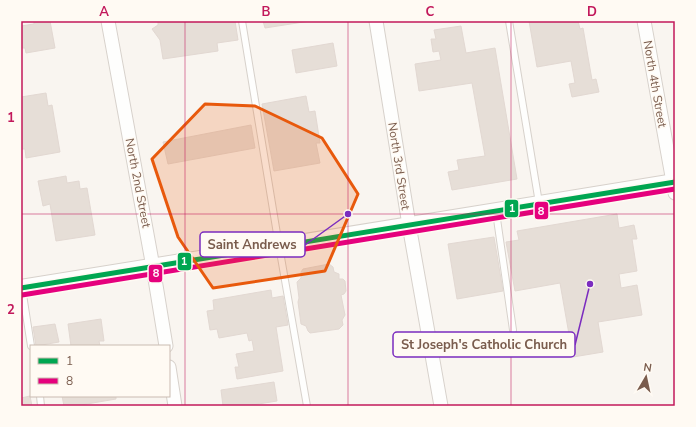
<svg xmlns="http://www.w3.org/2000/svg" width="696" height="427" font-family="'Nunito Sans',sans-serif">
  <rect width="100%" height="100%" fill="#f9f5f0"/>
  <path fill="#e6ded7" stroke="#e2d8d2" d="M34,21h16l5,27 -29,5 -1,-5h-4v-22l13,-2z
    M158,21h77l3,19 -21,3 1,8 -55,8 -3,-19 -8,-11 6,-4z
    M263,21h47l-45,7z
    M529,21h49l2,8 3,-1 9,52 4,-1 3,13 -27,5 -3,-13 6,-1 -4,-22 -34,6z
    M461,26l5,27 29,-5 22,131 -65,11 -4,-18 11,-2 -2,-10 28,-4 -13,-73 -53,8 -4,-27 26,-4 -2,-9 -6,1 -2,-13h5l-2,-9z
    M333,43l4,23 -41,7 -4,-23z
    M46,93l2,13 4,-1 8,47 -34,6 -1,-9h-4v-52z
    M306,96l3,16 6,-1 5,32h-4l4,20 -46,8 -12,-67z
    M251,125l4,23 -87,16 -5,-22z
    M66,176l1,7 12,-2 1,8 7,-1 8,47 -39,6 -6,-37 -7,2 -5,-25z
    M617,214l2,14 15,-3 3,14h-5l5,32 -18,3 2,14 16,-3 5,30 -44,7 5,30 -30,5 -13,-74 -45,8 -9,-49 13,-2 -2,-9z
    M494,237l9,54 -46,8 -9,-55z
    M329,264l4,3 1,5 5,2v5h4l2,2 1,10 -2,3 -3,1 4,20 -3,5 1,5 -4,4 -29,4 -2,-2 -2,-5 -5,-2 -3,-22 1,-4 -2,-16 4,-4v-6l2,-3z
    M271,290l1,8 11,-2 5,29 -12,2 7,44 -46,8 -2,-12h4l-3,-13 18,-3 -2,-11 -3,1 -2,-8 -28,5 -2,-9 -7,1 -3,-19 7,-1 -1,-10z
    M101,319l3,22h-5l1,5h-29l-3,-22z
    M55,324l4,18 -23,4 -3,-19z
    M274,382l3,19 -31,5h-23l-2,-16z
    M30,396l2,10h-11v-8z
    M62,396h54v3l-41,7h-11z"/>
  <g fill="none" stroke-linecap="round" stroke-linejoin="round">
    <defs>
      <path id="service" d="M242,21l37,225 28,160
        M509,21l30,182
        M496,212l17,118
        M22,288l9,58
        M40,396l1,10"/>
      <path id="minor" d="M108,21l45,246 13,79
        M376,21l33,204 32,181
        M644,21l31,172
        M169,367l6,39"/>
      <path id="tertiary" d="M21,288l654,-106"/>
    </defs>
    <use href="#service" stroke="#d7d1cb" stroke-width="8"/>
    <use href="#minor" stroke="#d7d1cb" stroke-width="15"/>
    <use href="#tertiary" stroke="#d7d1cb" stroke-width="18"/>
    <use href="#service" stroke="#fefefd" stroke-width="6"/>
    <use href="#minor" stroke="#fefefd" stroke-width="13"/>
    <use href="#tertiary" stroke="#fefefd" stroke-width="16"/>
    <defs>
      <path id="bus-1" d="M21,288l654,-106"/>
      <path id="bus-2" d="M22,295l653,-106"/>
    </defs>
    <use href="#bus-1" stroke="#fffaf3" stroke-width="8"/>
    <use href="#bus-2" stroke="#fffaf3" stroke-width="8"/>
    <use href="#bus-1" stroke="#00a651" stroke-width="5"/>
    <use href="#bus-2" stroke="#e5007d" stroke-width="5"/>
  </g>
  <path fill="#e8590c" fill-opacity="0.2" stroke="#e8590c" stroke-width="3" stroke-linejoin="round" d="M205,104l50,2 67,32 36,56 -33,77 -112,17 -35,-51 -26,-78z"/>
  <path fill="none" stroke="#c2185b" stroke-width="1" stroke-opacity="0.55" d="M185,21v385M348,21v385M511,21v385M21,214h654"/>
  <g text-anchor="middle" stroke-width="3" stroke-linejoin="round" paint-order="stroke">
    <g font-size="12" fill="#7a5c4d" stroke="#fffaf3">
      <text transform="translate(655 84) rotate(80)" y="4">North 4th Street</text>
      <text transform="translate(399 166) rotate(81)" y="4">North 3rd Street</text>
      <text transform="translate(138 183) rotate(79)" y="4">North 2nd Street</text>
    </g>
  </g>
  <path fill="none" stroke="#7b2cbf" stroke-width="1.5" d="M348 214L305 245M590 284L575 345"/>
  <g fill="#7b2cbf" stroke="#fffaf3" stroke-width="1.5">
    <circle cx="348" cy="214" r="4"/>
    <circle cx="590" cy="284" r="4"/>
  </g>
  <g fill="#fffaf3" stroke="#7b2cbf" stroke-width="1.5">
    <rect x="200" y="232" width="105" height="25" rx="4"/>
    <rect x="393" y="332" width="182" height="25" rx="4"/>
  </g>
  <g font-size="13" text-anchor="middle" font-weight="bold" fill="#7a5c4d">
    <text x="252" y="249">Saint Andrews</text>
    <text x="484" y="349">St Joseph's Catholic Church</text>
  </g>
  <g stroke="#fffaf3" stroke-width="1.5">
    <rect x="504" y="199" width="15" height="19" rx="4" fill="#00a651"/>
    <rect x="534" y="201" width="15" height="19" rx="4" fill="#e5007d"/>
    <rect x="177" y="252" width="15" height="19" rx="4" fill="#00a651"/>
    <rect x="148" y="264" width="15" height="19" rx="4" fill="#e5007d"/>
  </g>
  <g font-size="11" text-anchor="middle" font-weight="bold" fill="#fff">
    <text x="512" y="212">1</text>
    <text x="541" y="215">8</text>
    <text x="184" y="265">1</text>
    <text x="156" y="277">8</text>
  </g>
  <rect width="696" height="427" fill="none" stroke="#fffaf3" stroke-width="44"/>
  <rect x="30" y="345" width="140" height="52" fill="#fffaf3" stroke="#cabbb1"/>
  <rect x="38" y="358" width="20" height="6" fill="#00a651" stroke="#cabbb1"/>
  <text x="66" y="365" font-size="12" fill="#7a5c4d">1</text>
  <rect x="38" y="378" width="20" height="6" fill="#e5007d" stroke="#cabbb1"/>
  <text x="66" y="385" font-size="12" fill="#7a5c4d">8</text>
  <g transform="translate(646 377) rotate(9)" stroke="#fffaf3" stroke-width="3" paint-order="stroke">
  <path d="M0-3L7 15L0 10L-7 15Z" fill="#7a5c4d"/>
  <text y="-6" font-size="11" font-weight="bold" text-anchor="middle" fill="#7a5c4d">N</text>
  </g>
  <rect x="22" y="22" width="652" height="383" fill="none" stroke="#c2185b" stroke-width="1.5"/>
  <g font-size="13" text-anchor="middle" font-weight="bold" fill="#c2185b">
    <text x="104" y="16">A</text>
    <text x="266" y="16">B</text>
    <text x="430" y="16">C</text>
    <text x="592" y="16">D</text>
    <text x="11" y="122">1</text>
    <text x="11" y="314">2</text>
  </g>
</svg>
